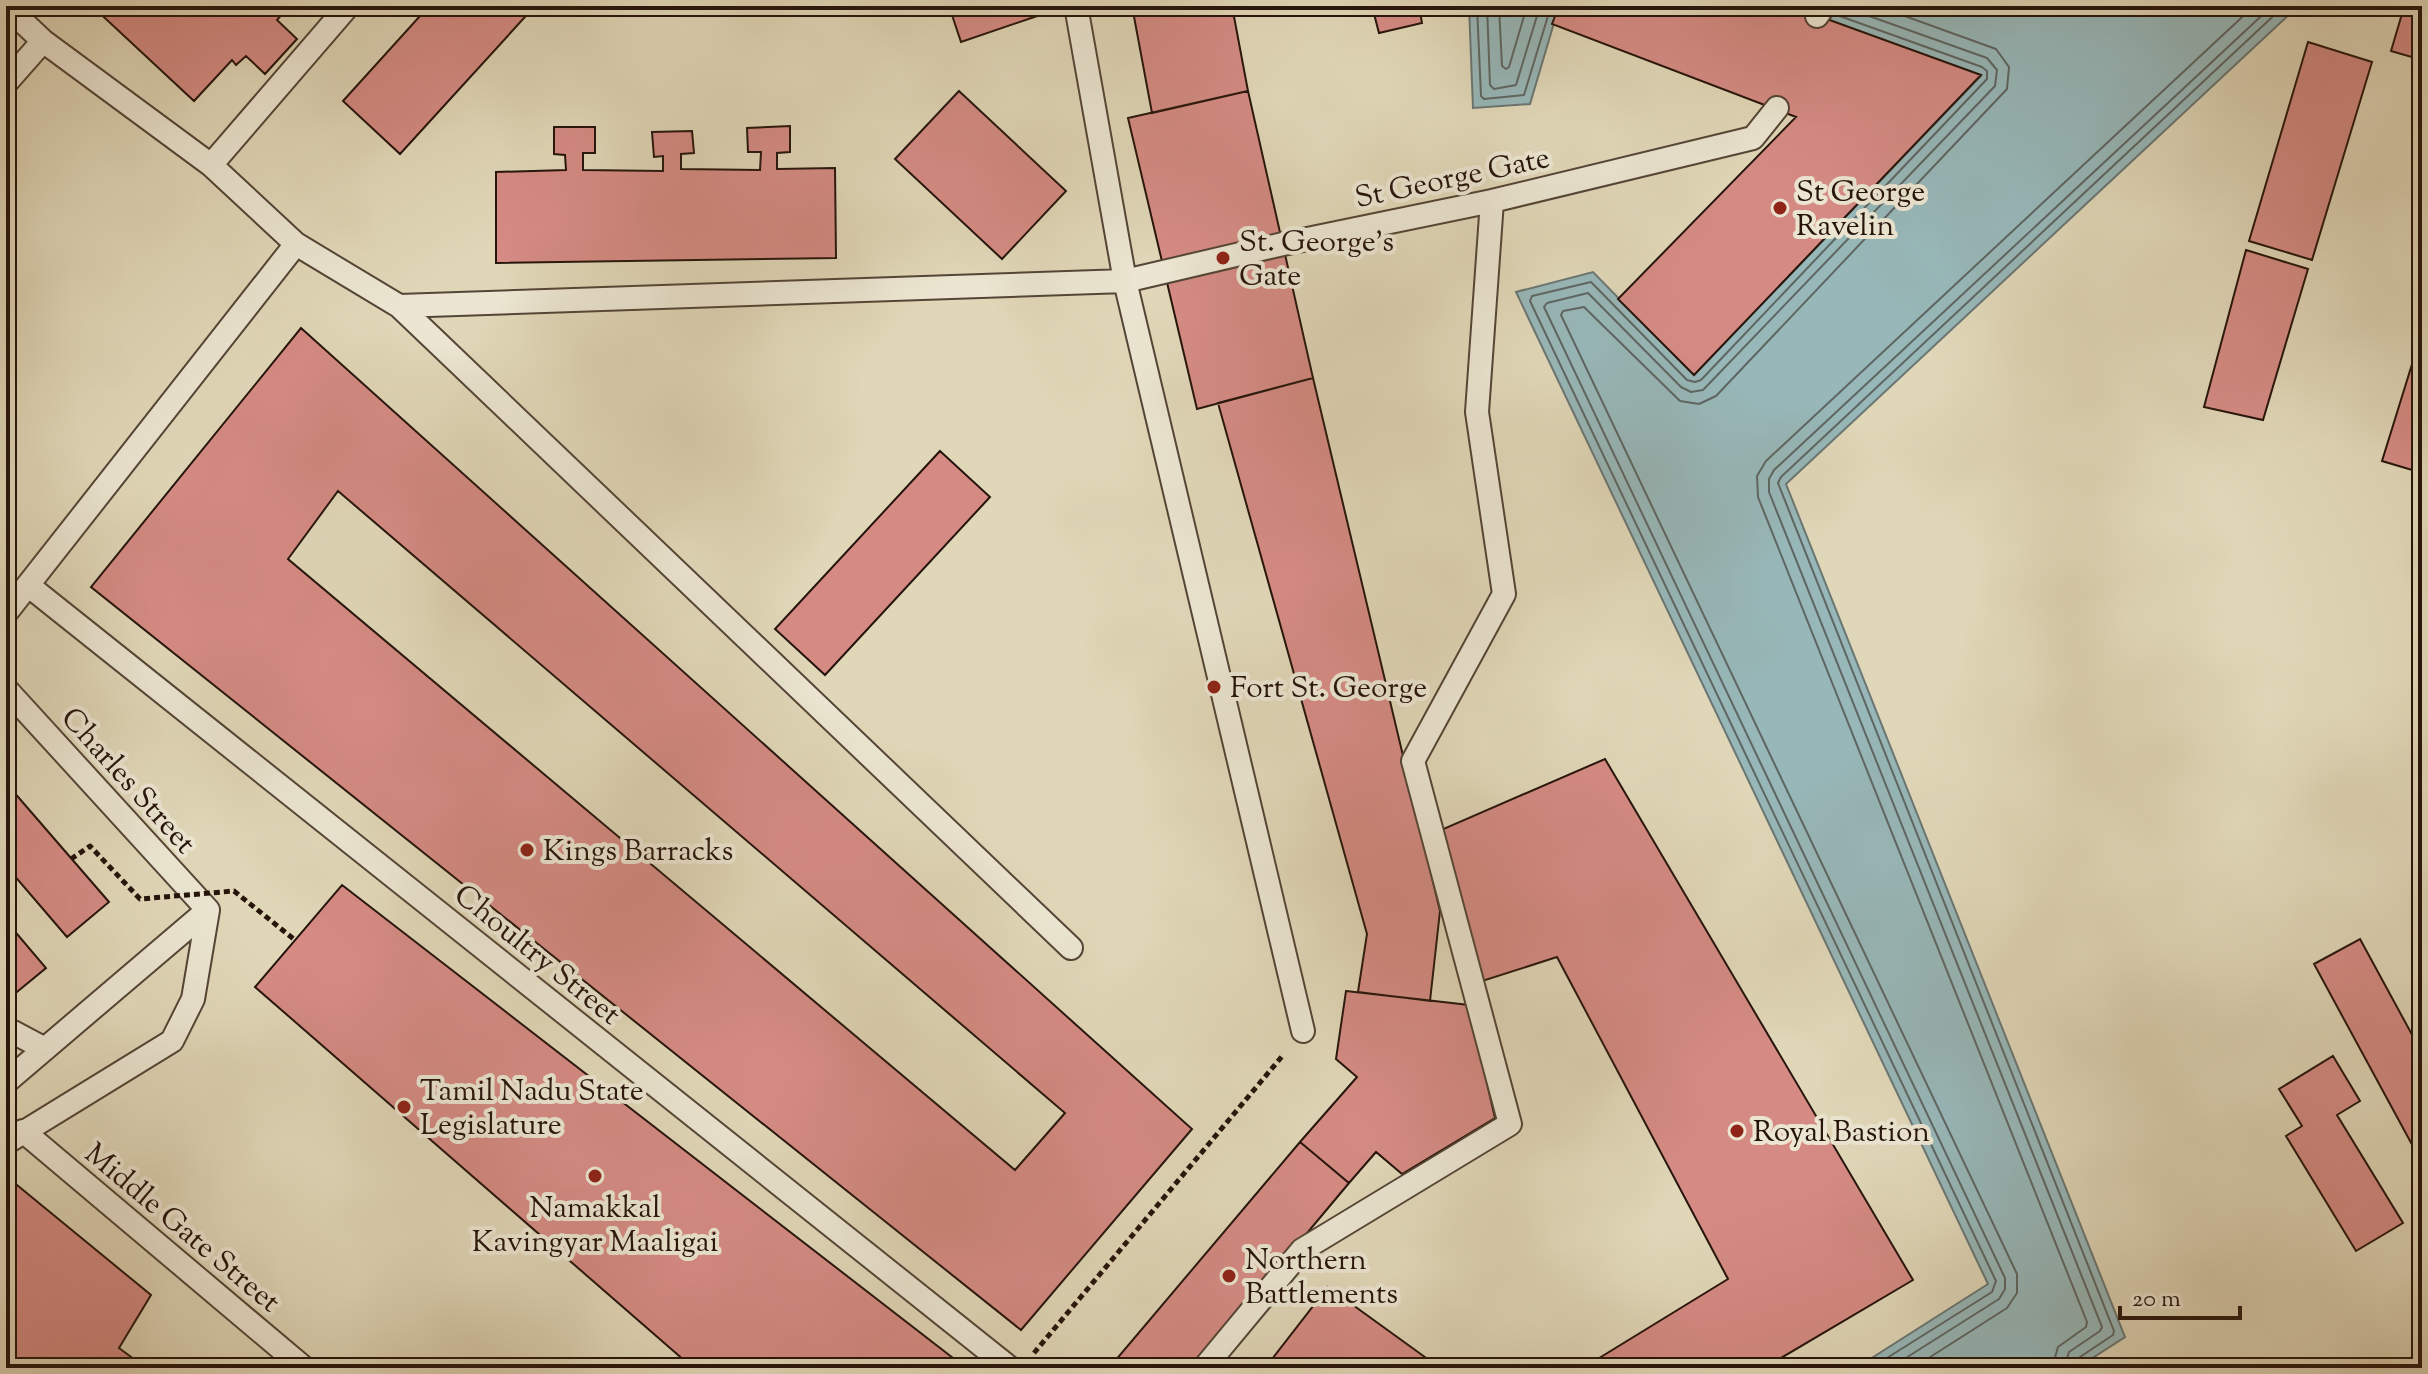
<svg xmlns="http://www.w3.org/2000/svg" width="2428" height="1374" font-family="'Sorts Mill Goudy',serif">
  <rect width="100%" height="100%" fill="#e0d7b8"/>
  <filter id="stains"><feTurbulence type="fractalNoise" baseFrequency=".0025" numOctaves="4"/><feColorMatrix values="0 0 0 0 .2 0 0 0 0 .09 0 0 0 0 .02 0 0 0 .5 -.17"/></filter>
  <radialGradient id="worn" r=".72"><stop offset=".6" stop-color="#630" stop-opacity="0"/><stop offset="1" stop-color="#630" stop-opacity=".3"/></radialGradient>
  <path fill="#97b7b8" stroke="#6a7673" stroke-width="2" d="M1469,6h90l-29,98 -57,4z
    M1791,6h484l19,4 -508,474 339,853 -48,31h-221l132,-84 -472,-992 77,-20 101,103 287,-299z"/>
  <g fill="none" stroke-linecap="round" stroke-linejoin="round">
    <path stroke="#5e6662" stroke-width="2" d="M1477,6l4,90 3,3 40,-4 27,-89
      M1487,6l3,79 4,4 22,-4 24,-79
      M1499,6l3,60 4,3 3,-2 18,-61
      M1841,6l146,52 10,12 -2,16 -292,304 -12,2 -10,-5 -93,-94 -41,10 -3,4 461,971v11l-6,10 -109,69
      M1877,6l119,43 13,18 -2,22 -291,307 -17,8 -19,-3 -96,-94 -21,4 -2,4 456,959v19l-10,15 -94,60
      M1834,14l148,53 5,4v8l-286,301 -6,2 -8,-2 -96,-98 -59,14 -2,5 466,980 -4,11 -121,76
      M2052,1368l6,-21 28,-20 1,-5 -329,-825 -1,-21 9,-15 488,-455
      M2064,1368l5,-16 31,-21 2,-4 -333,-835v-13l5,-9 498,-464
      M2074,1368l3,-9 36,-24 1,-4 -336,-848 3,-6 503,-471"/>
  </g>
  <path fill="#d58b84" stroke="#26140b" stroke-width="2" fill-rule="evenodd" d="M92,6h188l-2,2 5,5 -6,7 20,19 -32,35 -19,-18 -10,9 -4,-5 -38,41z
    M429,6h106l-135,148 -57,-53z
    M949,6h95l2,7 -85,29z
    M1132,6h100l16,85 -96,22z
    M1372,6h47l3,17 -43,10z
    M1559,6h232l190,69 -287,300 -76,-76 178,-182 -244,-93z
    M2404,7l18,6v47l-31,-9z
    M2308,42l64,20 -60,198 -63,-19z
    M959,91l107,100 -64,68 -107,-100z
    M1248,91l65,287 -116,31 -69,-291z
    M790,126v26l-13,1v16l58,-1 1,90 -340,5v-91l70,-2 -1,-15 -11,-1v-27h41v26h-12v17l80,1v-15l-9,1 -2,-25 40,-1 2,22 -13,1v15l79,1 1,-18h-13l-1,-24z
    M2246,250l62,19 -45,151 -59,-13z
    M301,328l891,801 -171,201 -930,-743zM338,491l727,622 -50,57 -727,-611z
    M2422,332v141l-40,-12z
    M1313,378l127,533 -10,90 -72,-9 9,-58 -149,-531z
    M940,451l50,46 -165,178 -50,-46z
    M1605,759l308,521 -149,88h-181l145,-89 -171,-322 -78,25 -38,-152z
    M6,783l103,119 -42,35 -61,-71z
    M342,885l620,480 -2,3h-267l-438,-381z
    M6,921l40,47 -40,33z
    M2360,939l62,114v110l-108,-199z
    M1346,991l123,14 26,113 -93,56 -26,-22 -27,31 -49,-41 57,-65 -21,-18z
    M2333,1056l27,45 -23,14 66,108 -47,28 -70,-115 16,-10 -23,-37z
    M1300,1142l49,41 -155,185h-85z
    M6,1176l145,119 -32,53 27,20h-140z
    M1328,1287l112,81h-175z"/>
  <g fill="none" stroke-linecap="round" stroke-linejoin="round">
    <defs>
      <path id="service" d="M6,6l37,35 168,124 85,79 103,62 726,-25 158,-37 209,-43 261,-63 24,-30
        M1076,6l49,275 178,750
        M1817,16l7,-10
        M6,83l37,-42
        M211,165l137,-159
        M399,306l672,642
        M29,586l981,782
        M6,613l290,-369
        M6,689l202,221
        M6,1032h7l32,17
        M6,1082l202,-172
        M23,1131l281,237
        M6,1143l166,-102 21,-42 15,-89
        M1204,1368l98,-118 208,-126 -97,-363 91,-167 -27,-182 15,-211"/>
    </defs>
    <use href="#service" stroke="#544536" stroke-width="26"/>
    <path stroke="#26140b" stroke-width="5" stroke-dasharray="6 4" stroke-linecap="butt" d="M1034,1353l250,-299"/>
    <use href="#service" stroke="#ebe5d1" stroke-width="22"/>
    <path stroke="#26140b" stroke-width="5" stroke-dasharray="6 4" stroke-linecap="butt" d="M71,859l19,-13 50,53 94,-8 61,49"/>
  </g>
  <g fill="#8f2418" stroke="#ebe5d1" stroke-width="3">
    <circle cx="1780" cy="208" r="8"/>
    <circle cx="1223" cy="258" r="8"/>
    <circle cx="1214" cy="687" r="8"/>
    <circle cx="527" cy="850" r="8"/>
    <circle cx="404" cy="1107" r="8"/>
    <circle cx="1737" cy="1131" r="8"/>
    <circle cx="595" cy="1176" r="8"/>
    <circle cx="1229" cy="1276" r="8"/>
  </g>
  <g text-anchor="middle" stroke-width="8" stroke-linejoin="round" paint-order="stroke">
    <g font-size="30" fill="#26140b" stroke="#ebe5d1">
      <text transform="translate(1452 177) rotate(-12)" y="10">St George Gate</text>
      <text transform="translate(129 780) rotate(48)" y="10">Charles Street</text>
      <text transform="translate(538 954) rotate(39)" y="10">Choultry Street</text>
      <text transform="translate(183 1227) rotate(40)" y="10">Middle Gate Street</text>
    </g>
    <g font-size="30" fill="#26140b" stroke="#ebe5d1" text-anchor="start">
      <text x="1796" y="201">St George<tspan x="1796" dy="34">Ravelin</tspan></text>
      <text x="1239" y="251">St. George's<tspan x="1239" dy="34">Gate</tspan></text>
      <text x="1230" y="697">Fort St. George</text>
      <text x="543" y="860">Kings Barracks</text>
      <text x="420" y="1100">Tamil Nadu State<tspan x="420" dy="34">Legislature</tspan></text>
      <text x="1753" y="1141">Royal Bastion</text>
      <text x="595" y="1217" text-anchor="middle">Namakkal<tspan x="595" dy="34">Kavingyar Maaligai</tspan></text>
      <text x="1245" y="1269">Northern<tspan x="1245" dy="34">Battlements</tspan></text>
    </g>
  </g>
  <rect width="2428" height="1374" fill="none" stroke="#e0d7b8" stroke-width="32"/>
  <rect x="8" y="8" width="2412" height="1358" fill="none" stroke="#26140b" stroke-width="4"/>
  <rect x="16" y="16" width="2396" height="1342" fill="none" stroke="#26140b" stroke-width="2"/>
  <path d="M2120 1306v12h120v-12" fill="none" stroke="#26140b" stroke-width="4"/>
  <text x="2132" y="1306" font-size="24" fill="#26140b" stroke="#ebe5d1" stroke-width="6" paint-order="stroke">20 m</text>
  <rect width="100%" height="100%" filter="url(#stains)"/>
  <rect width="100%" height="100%" fill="url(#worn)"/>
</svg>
